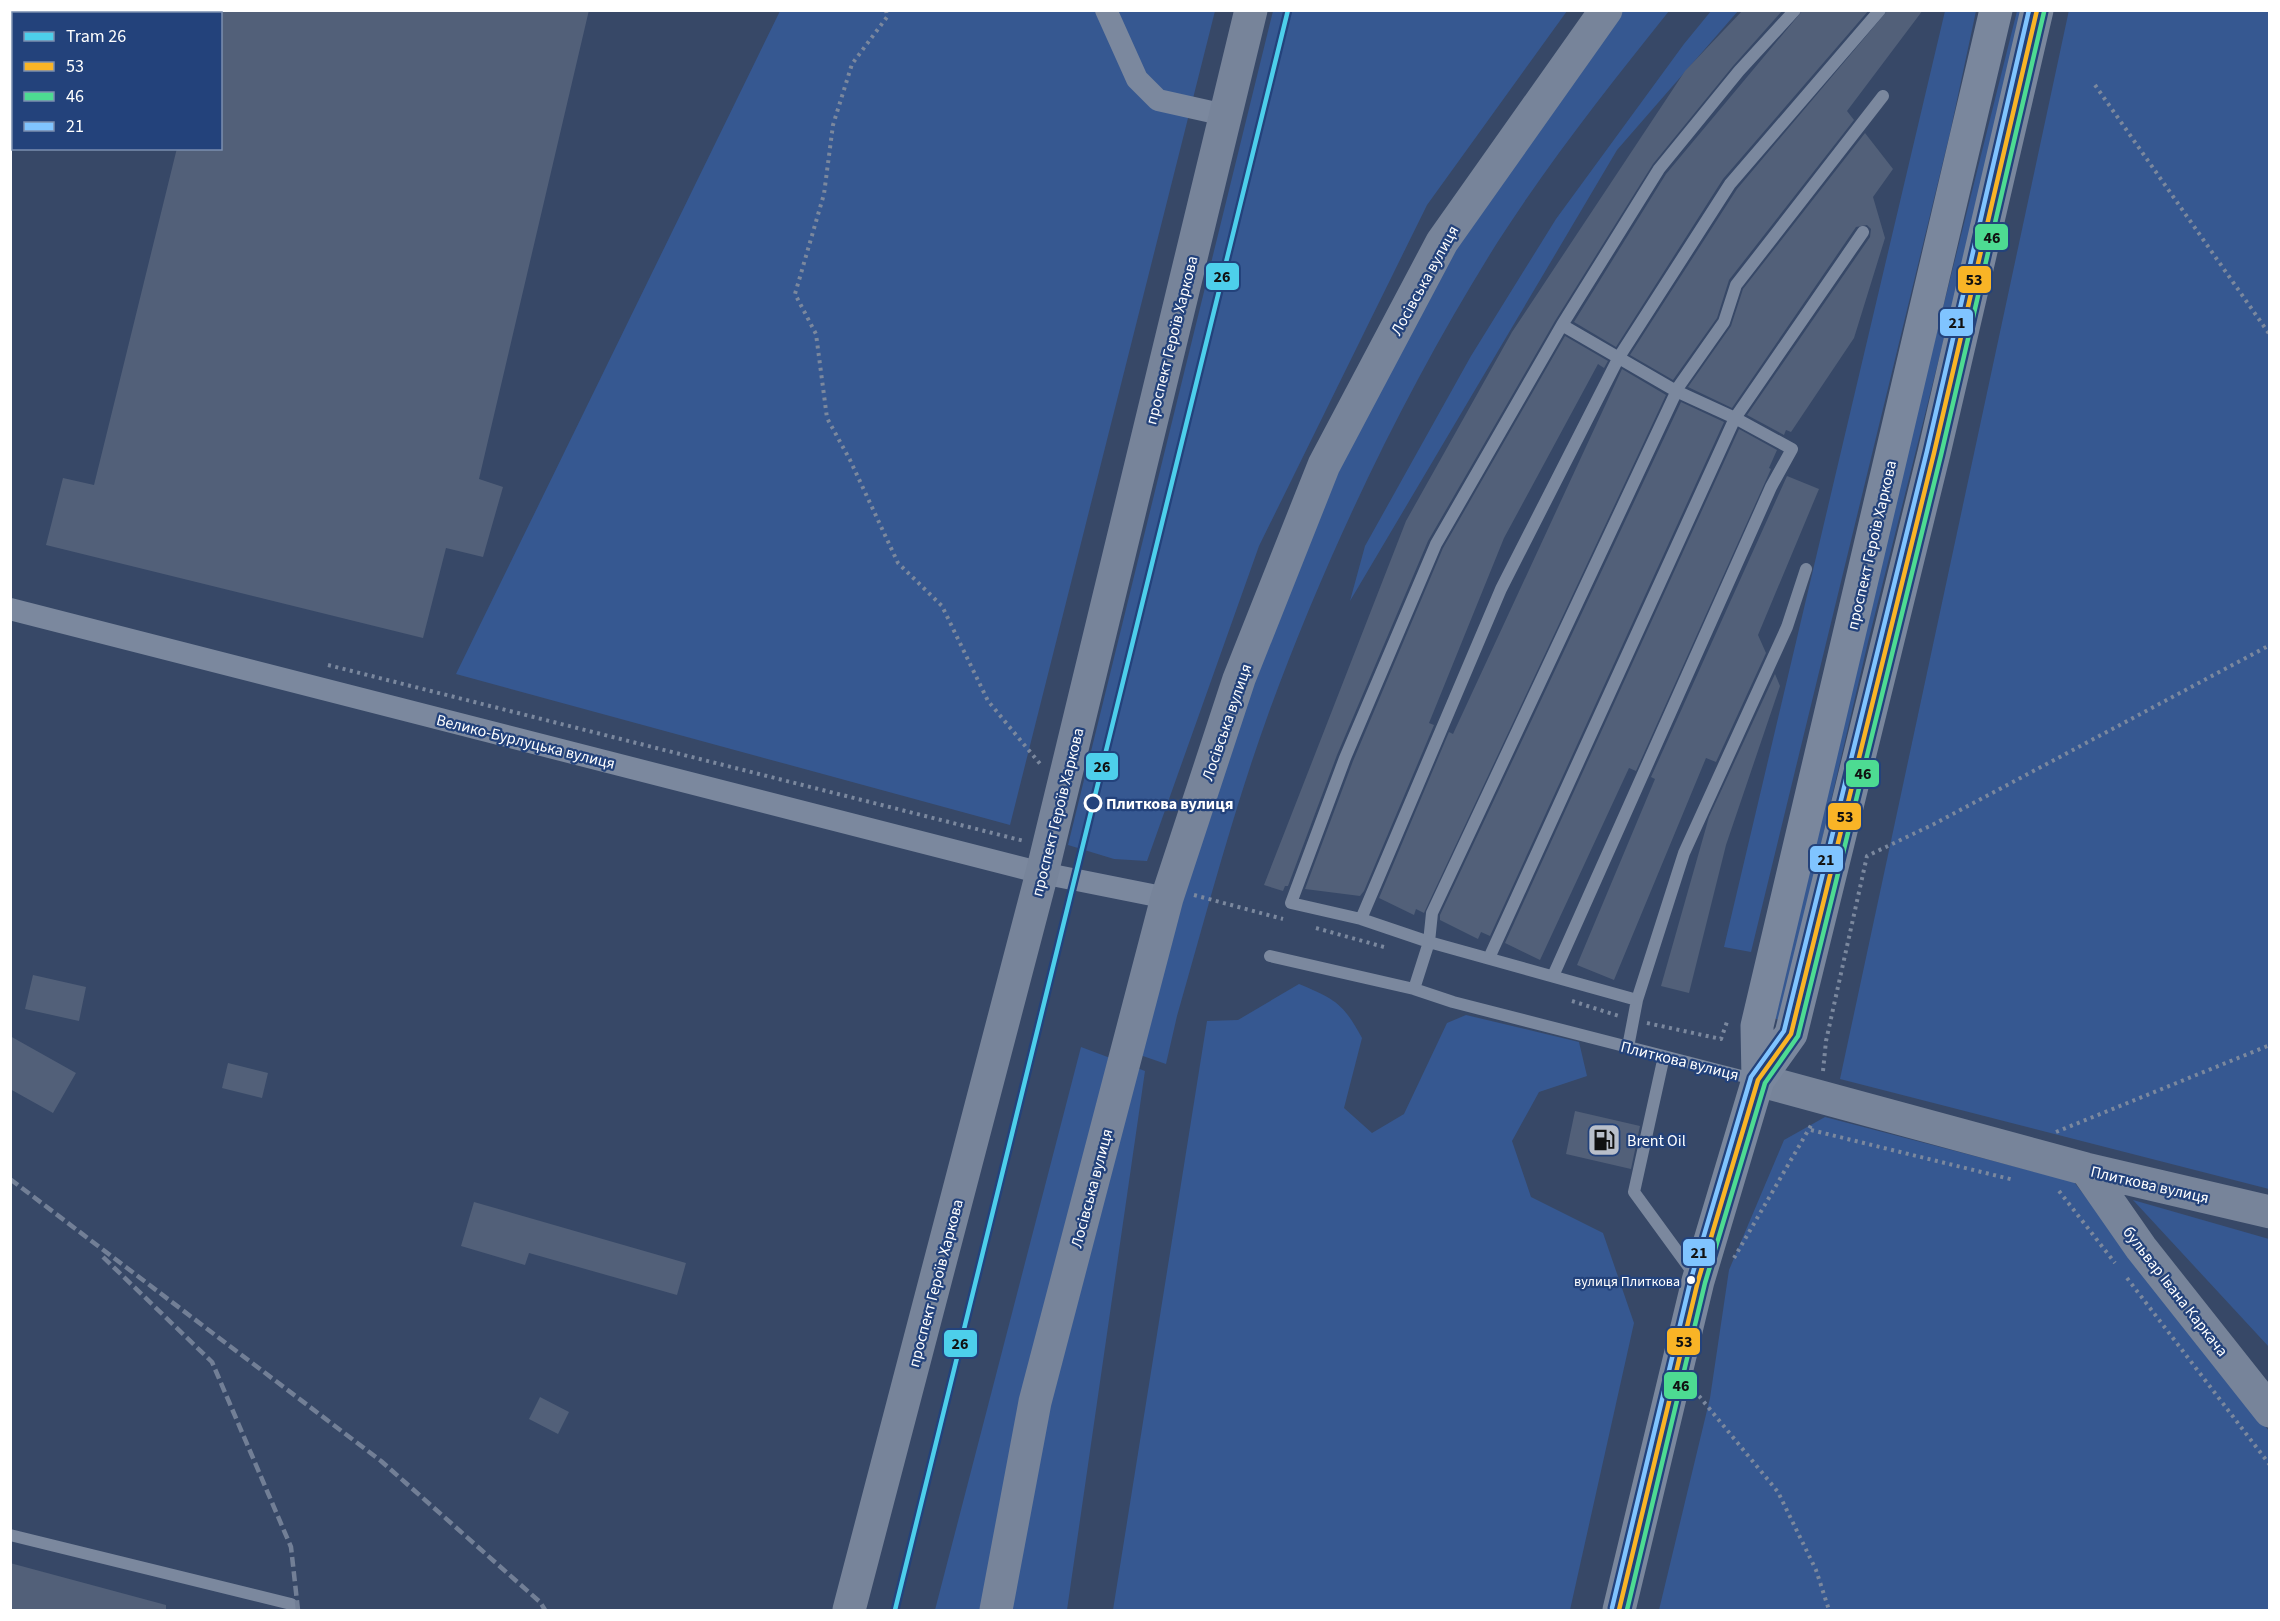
<svg xmlns="http://www.w3.org/2000/svg" width="2280" height="1621" font-family="'Source Sans 3',sans-serif">
  <rect width="100%" height="100%" fill="#374867"/>
  <path fill="#365891" d="M2069,10l200,1v1178l-429,-110z
    M780,11h435l-205,814 -554,-151z
    M1273,11h294l-140,194 -168,341 -112,315 -33,-2 -46,-14z
    M1608,11h61c-60,75 -120,151 -172,232 -91,145 -169,308 -228,469 -36,99 -63,203 -92,304l-11,48 -26,-9 25,-122 109,-327 147,-312z
    M1711,11h27l-121,139 -267,451 15,-55 106,-190 85,-137 128,-175z
    M1945,11h31l-26,122 -199,819 -27,-5z
    M2017,11h9l-158,631 -88,378 -7,-2 87,-378z
    M1299,984c36,15 44,19 63,54l-18,70 28,25 32,-19 43,-91 19,-8 113,27 8,34 -48,16 -27,49 19,56 72,36 31,90 -64,287h-457l94,-589 31,-1z
    M1081,1047l64,24 -78,539h-132z
    M1825,1117l249,65 195,249v179h-610l51,-212 19,-128 55,-130z
    M2133,1200l136,39v108z"/>
  <path fill="#526079" d="M220,10h369l-110,469 24,8 -20,70 -37,-9 -23,90 -377,-93 17,-67 31,7 83,-337h43z
    M1743,10h40l-50,56 -80,98 -98,157 -127,220 -91,214 -49,131h-3l-2,5 -19,-6 142,-364 106,-189 173,-261z
    M1803,10h66l-146,169 -107,168 -42,-25 92,-148z
    M1888,10h35l-76,101 7,9 -125,160 -12,38 -44,62 -43,-25 107,-166z
    M1865,133l28,36 -20,28 12,41 -31,100 -63,94 -5,-2 -2,5 -37,-20 123,-178 1,-8 -4,-4 -11,2 -124,181 -44,-21 43,-61 12,-37z
    M1565,336l43,25 -4,7 -6,-4 -94,174 -75,185 5,2 -70,166 -4,5 -55,-7 48,-128 90,-213z
    M1622,369l44,26 -242,518 -8,-4 -2,6 -35,-17 70,-166 4,2z
    M1681,402l43,20 -234,514 -9,-4 -3,7 -38,-19v-5z
    M1739,429l38,21 -8,18 2,1 -135,302 -7,-3 -89,192 -35,-17z
    M1787,476l32,13 -61,146 8,18 -50,109 -10,-4 -92,222 -37,-15 78,-186 -4,-2z
    M1775,674l5,12 -54,159 -37,148 -28,-7 48,-169z
    M33,975l53,12 -7,34 -54,-12z
    M10,1036l66,37 -23,40 -43,-24z
    M228,1063l40,10 -6,25 -40,-10z
    M1575,1111l65,15 -9,43 -65,-15z
    M474,1202l212,61 -9,32 -148,-42 -4,12 -64,-19z
    M540,1397l29,15 -11,22 -29,-15z
    M10,1563l156,42v6h-156z"/>
  <g fill="none" stroke-linecap="round" stroke-linejoin="round">
    <path stroke="#7b889e" stroke-width="4" stroke-dasharray="3 4.5" stroke-linecap="butt" d="M886,10l1,7 -35,47 -19,61 -9,69 -29,100 21,40 11,84 23,42 48,103 44,43 46,95 53,64
      M2095,85l175,250
      M328,665l696,176
      M1194,895l89,24
      M1316,928l68,19
      M1572,1001l47,15
      M1647,1023l74,16 7,-20
      M1823,1071l3,-30 41,-185 67,-32 336,-179
      M1811,1130l203,50
      M2056,1132l214,-87
      M2059,1191l56,72
      M1734,1258l79,-136
      M2127,1278l143,187
      M1699,1396l79,96 38,78 13,40"/>
    <path stroke="#7b889e" stroke-width="12" d="M1361,919l140,-330 118,-232 111,-173 150,-174
      M1270,956l144,33 39,13 304,78
      M1489,958l246,-540 128,-186
      M1553,976l218,-489 21,-38 -57,-31 -59,-27 -114,-66
      M1414,989l15,-47 3,-29 247,-527 45,-64 12,-37 147,-189
      M1637,1000l47,-147 103,-226 19,-58
      M1628,1047l9,-47 -208,-58 -68,-23 -70,-16 54,-145 91,-214 126,-219 97,-156 80,-98 56,-61
      M1664,1056l-30,136 62,85
      M10,1535l281,69v6"/>
    <path stroke="#7b889e" stroke-width="22" d="M1106,10l31,69 21,21 67,15
      M10,609l1032,264 125,25"/>
    <path stroke="#77849a" stroke-width="33" d="M1758,1080l328,89 184,43
      M2086,1169l55,79 129,163
      M849,1610l193,-737 209,-863
      M996,1610l39,-208 132,-504 72,-219 85,-214 118,-223 164,-232"/>
    <path stroke="#7a879d" stroke-width="33" d="M1758,1080l-1,-54 239,-1016
      M1619,1610l79,-329 60,-201 33,-46 143,-581 103,-443"/>
    <path stroke="#727f96" stroke-width="4.5" stroke-dasharray="10 4.5" stroke-linecap="butt" d="M10,1179l371,282 159,141 5,8
      M103,1257l109,105 79,185 7,63"/>
    <defs>
      <path id="bus-1" d="M1619,1610l79,-329 60,-201 33,-46 143,-581 103,-443"/>
      <path id="bus-2" d="M1627,1610l78,-327 60,-200 33,-47 143,-581 103,-443"/>
      <path id="bus-3" d="M1612,1608l79,-329 60,-202 33,-46 143,-580 102,-441"/>
    </defs>
    <use href="#bus-1" stroke="#23427b" stroke-width="9"/>
    <use href="#bus-2" stroke="#23427b" stroke-width="9"/>
    <use href="#bus-3" stroke="#23427b" stroke-width="9"/>
    <use href="#bus-1" stroke="#f9b426" stroke-width="4.5"/>
    <use href="#bus-2" stroke="#4ddb92" stroke-width="4.5"/>
    <use href="#bus-3" stroke="#80c4ff" stroke-width="4.5"/>
    <defs>
      <path id="tram-1" d="M895,1610l393,-1600"/>
    </defs>
    <use href="#tram-1" stroke="#23427b" stroke-width="9"/>
    <use href="#tram-1" stroke="#4dcfeb" stroke-width="4.5"/>
  </g>
  <defs>
    <symbol id="fuel-square" viewBox="-11 -11 22 22"><rect x="-9" y="-9" width="18" height="18" rx="4" fill="#b9bfca" stroke="#23427b"/><path d="M-5.5-6h7V0h2V4h1.3V-2.5L3-4.5l.8-.8L6-3V5H2.5V1h-1V6h-7ZM-4.2-4.7v3.2H.2V-4.7Z" fill="#111"/></symbol>
  </defs>
  <g fill-rule="evenodd">
    <use href="#fuel-square" x="1585" y="1121" width="38" height="38"/>
  </g>
  <circle fill="#23427b" stroke="#fff" stroke-width="3" cx="1093" cy="803" r="8"/>
  <circle fill="#fff" stroke="#23427b" stroke-width="2" cx="1691" cy="1280" r="5"/>
  <g text-anchor="middle" stroke-width="4.5" stroke-linejoin="round" paint-order="stroke">
    <g font-size="14" fill="#fff" stroke="#23427b" text-anchor="end">
      <text x="1680" y="1286">вулиця Плиткова</text>
    </g>
    <g font-size="16" fill="#fff" stroke="#23427b">
      <text transform="translate(1424 280) rotate(-61)" y="6">Лосівська вулиця</text>
      <text transform="translate(1171 340) rotate(-76)" y="6">проспект Героїв Харкова</text>
      <text transform="translate(1871 545) rotate(-77)" y="6">проспект Героїв Харкова</text>
      <text transform="translate(1226 722) rotate(-71)" y="6">Лосівська вулиця</text>
      <text transform="translate(526 741) rotate(14)" y="6">Велико-Бурлуцька вулиця</text>
      <text transform="translate(1057 812) rotate(-76)" y="6">проспект Героїв Харкова</text>
      <text transform="translate(1680 1060) rotate(14)" y="6">Плиткова вулиця</text>
      <text transform="translate(2150 1184) rotate(13)" y="6">Плиткова вулиця</text>
      <text transform="translate(1091 1188) rotate(-75)" y="6">Лосівська вулиця</text>
      <text transform="translate(935 1283) rotate(-75)" y="6">проспект Героїв Харкова</text>
      <text transform="translate(2176 1291) rotate(52)" y="6">бульвар Івана Каркача</text>
    </g>
    <g font-size="16" font-weight="bold" fill="#fff" stroke="#23427b" text-anchor="start">
      <text x="1106" y="809">Плиткова вулиця</text>
    </g>
    <g font-size="16" fill="#fff" stroke="#23427b" text-anchor="start">
      <text x="1627" y="1146">Brent Oil</text>
    </g>
  </g>
  <g stroke="#23427b" stroke-width="2">
    <rect x="1974" y="223" width="35" height="28" rx="6" fill="#4ddb92"/>
    <rect x="1205" y="262" width="35" height="29" rx="6" fill="#4dcfeb"/>
    <rect x="1957" y="265" width="35" height="29" rx="6" fill="#f9b426"/>
    <rect x="1939" y="308" width="35" height="29" rx="6" fill="#80c4ff"/>
    <rect x="1085" y="752" width="34" height="29" rx="6" fill="#4dcfeb"/>
    <rect x="1845" y="759" width="35" height="29" rx="6" fill="#4ddb92"/>
    <rect x="1827" y="802" width="35" height="29" rx="6" fill="#f9b426"/>
    <rect x="1809" y="845" width="35" height="28" rx="6" fill="#80c4ff"/>
    <rect x="1682" y="1238" width="34" height="29" rx="6" fill="#80c4ff"/>
    <rect x="1666" y="1327" width="35" height="29" rx="6" fill="#f9b426"/>
    <rect x="943" y="1329" width="35" height="29" rx="6" fill="#4dcfeb"/>
    <rect x="1663" y="1371" width="35" height="29" rx="6" fill="#4ddb92"/>
  </g>
  <g font-size="16" text-anchor="middle" font-weight="bold" fill="#111">
    <text x="1992" y="243">46</text>
    <text x="1222" y="282">26</text>
    <text x="1974" y="285">53</text>
    <text x="1957" y="328">21</text>
    <text x="1102" y="772">26</text>
    <text x="1863" y="779">46</text>
    <text x="1845" y="822">53</text>
    <text x="1826" y="865">21</text>
    <text x="1699" y="1258">21</text>
    <text x="1684" y="1347">53</text>
    <text x="960" y="1349">26</text>
    <text x="1681" y="1391">46</text>
  </g>
  <rect width="2280" height="1621" fill="none" stroke="#ffffff" stroke-width="24"/>
  <rect x="12" y="12" width="210" height="138" fill="#23427b" stroke="#7b8eb0" stroke-width="1.5"/>
  <rect x="24" y="32" width="30" height="9" fill="#4dcfeb" stroke="#7b8eb0" stroke-width="1.5"/>
  <text x="66" y="42" font-size="18" fill="#ffffff">Tram 26</text>
  <rect x="24" y="62" width="30" height="9" fill="#f9b426" stroke="#7b8eb0" stroke-width="1.5"/>
  <text x="66" y="72" font-size="18" fill="#ffffff">53</text>
  <rect x="24" y="92" width="30" height="9" fill="#4ddb92" stroke="#7b8eb0" stroke-width="1.5"/>
  <text x="66" y="102" font-size="18" fill="#ffffff">46</text>
  <rect x="24" y="122" width="30" height="9" fill="#80c4ff" stroke="#7b8eb0" stroke-width="1.5"/>
  <text x="66" y="132" font-size="18" fill="#ffffff">21</text>
</svg>
